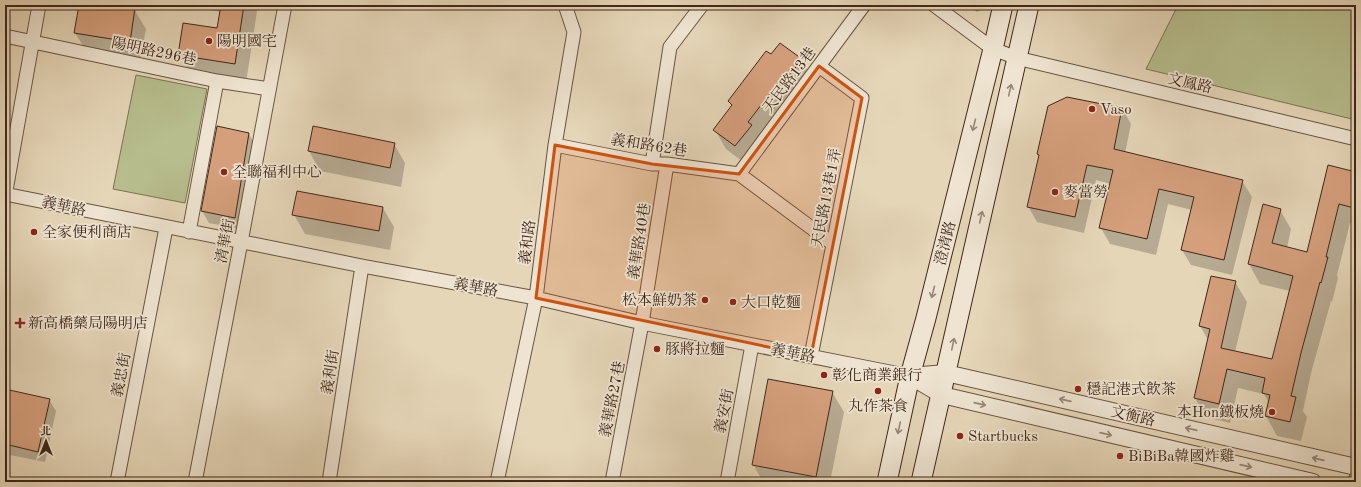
<svg xmlns="http://www.w3.org/2000/svg" width="1361" height="487" font-family="'Old Standard TT','Noto Serif TC',serif">
  <rect width="100%" height="100%" fill="#e5d6b8"/>
  <filter id="stains"><feTurbulence type="fractalNoise" baseFrequency=".005" numOctaves="4"/><feColorMatrix values="0 0 0 0 .2 0 0 0 0 .09 0 0 0 0 .02 0 0 0 .5 -.17"/></filter>
  <radialGradient id="worn" r=".72"><stop offset=".6" stop-color="#630" stop-opacity="0"/><stop offset="1" stop-color="#630" stop-opacity=".3"/></radialGradient>
  <path fill="#b7bd8d" stroke="#7c7253" d="M1178,5h178v115l-210,-51z
    M136,75l71,14 -22,114 -72,-14z"/>
  <path fill="#0003" d="M80,5h55l-1,4 12,20 -6,32 -53,-9 -12,-19z
    M178,5h80l-12,78 -55,-9 -12,-20 39,-24 3,-18z
    M968,5h20l-1,2 -10,5z
    M781,44l20,16 12,19 -66,86 -21,-16 -11,-19 17,-23 -3,-6 43,-45z
    M1122,108l9,16 -6,29 117,28 10,16 -20,78 -41,-10 -9,-15 10,-40 -24,-6 -12,51 -46,-11 -9,-16 10,-44 -15,-4 -12,53 -47,-11 -9,-16 11,-49 -1,-3z
    M314,127l80,17 11,19 -4,24 -81,-16 -11,-20z
    M249,134l6,11 -14,84 -32,-6 -7,-12z
    M1356,173v52l-6,-2 -13,52 1,3 -6,24 -1,-1 -20,72 -8,38 4,6 -6,24 -24,-5 -11,-20 3,-13 -5,-9 -26,-6 -8,35 -24,-6 -11,-19 13,-58 -8,-14 35,-44 12,20 -12,50 38,8 17,-69 -30,-7 -11,-20 14,-59 17,5 11,19 -4,19 20,5z
    M383,208l11,19 -4,23 -85,-16 -11,-19z
    M5,390l44,10 7,11 -11,51 -40,-8z
    M832,392l12,20 -14,70h-67l-10,-18z"/>
  <path fill="#d59f7c" stroke="#402819" d="M79,5h37l19,3 -5,34 -56,-9z
    M221,5h23l-9,59 -57,-9 5,-32 34,5z
    M780,43l22,16 -16,21 -4,-2 -34,44 4,3 -17,21 -22,-16 19,-25 -4,-4 38,-50 5,3z
    M1067,97l55,11 -8,41 129,31 -19,80 -43,-10 13,-53 -35,-8 -12,50 -48,-11 14,-58 -26,-5 -12,52 -48,-10 12,-52 -2,-1 11,-48z
    M217,126l32,7 -14,85 -34,-7z
    M313,126l82,17 -5,25 -82,-17z
    M1328,165l28,7v29l-2,7 -15,-4 -13,53h2l-7,26 -1,-1 -19,71 -10,43 5,1 -6,25 -25,-6 5,-21 -8,-2 3,-15 -38,-9 -8,35 -25,-6 16,-69 -11,-3 12,-50 25,5 -15,67 51,11 21,-83 -45,-12 15,-60 18,5 -9,34 35,9z
    M297,191l86,16 -4,24 -87,-16z
    M768,379l65,12 -17,86 -64,-12z
    M5,389l45,10 -12,53 -33,-8z"/>
  <g fill="none" stroke-linecap="round" stroke-linejoin="round">
    <defs>
      <path id="minor" d="M934,5l59,44 24,9 339,81
        M5,36l212,45 52,8
        M555,145l97,19h15l72,10 94,70
        M652,164l18,-117 32,-42
        M739,174l125,-169
        M5,194l357,72 174,32 106,25 268,53
        M5,196l34,-191
        M189,232l28,-151
        M811,356l51,-258 -43,-32
        M117,482l49,-254
        M195,482l46,-240 44,-237
        M329,482l33,-216
        M497,482l39,-184 19,-153 19,-113 -9,-27
        M612,482l30,-159 25,-159
        M727,482l25,-137
        M1355,482l1,-4"/>
      <path id="tertiary" d="M910,376l36,-3 410,94
        M910,376l32,19 371,87"/>
      <path id="secondary" d="M887,482l23,-106 16,-58 67,-269 10,-44
        M921,482l108,-477"/>
    </defs>
    <use href="#minor" stroke="#695441" stroke-width="15"/>
    <use href="#tertiary" stroke="#695441" stroke-width="18"/>
    <use href="#secondary" stroke="#402819" stroke-width="21"/>
    <use href="#minor" stroke="#eee4d1" stroke-width="13"/>
    <use href="#tertiary" stroke="#eee4d1" stroke-width="16"/>
    <use href="#secondary" stroke="#eee4d1" stroke-width="19"/>
  </g>
  <defs><path id="oneway-shaft" d="M-6 0H5M1.5-3L5.5 0L1.5 3" fill="none" stroke-width="1.6" stroke-linecap="round" stroke-linejoin="round"/></defs>
  <g stroke="#978675">
    <use href="#oneway-shaft" transform="translate(1010 90) rotate(-77)"/>
    <use href="#oneway-shaft" transform="translate(974 125) rotate(104)"/>
    <use href="#oneway-shaft" transform="translate(981 217) rotate(-77)"/>
    <use href="#oneway-shaft" transform="translate(933 292) rotate(104)"/>
    <use href="#oneway-shaft" transform="translate(953 344) rotate(-78)"/>
    <use href="#oneway-shaft" transform="translate(1065 400) rotate(-167)"/>
    <use href="#oneway-shaft" transform="translate(980 404) rotate(13)"/>
    <use href="#oneway-shaft" transform="translate(899 428) rotate(102)"/>
    <use href="#oneway-shaft" transform="translate(1191 429) rotate(-167)"/>
    <use href="#oneway-shaft" transform="translate(1106 434) rotate(13)"/>
    <use href="#oneway-shaft" transform="translate(1318 459) rotate(-167)"/>
    <use href="#oneway-shaft" transform="translate(1246 466) rotate(13)"/>
  </g>
  <path fill="#cf520e" fill-opacity="0.2" stroke="#cf520e" stroke-width="3" stroke-linejoin="round" d="M819,66l43,32 -51,258 -275,-58 19,-153 97,19 87,10z"/>
  <g fill="#8f2418" stroke="#eee4d1" stroke-width="1.5">
    <circle cx="209" cy="41" r="4"/>
    <circle cx="1092" cy="109" r="4"/>
    <circle cx="224" cy="172" r="4"/>
    <circle cx="1055" cy="192" r="4"/>
    <circle cx="34" cy="232" r="4"/>
    <circle cx="705" cy="300" r="4"/>
    <circle cx="733" cy="302" r="4"/>
    <path d="M18 317h4v4h4v4h-4v4h-4v-4h-4v-4h4z"/>
    <circle cx="657" cy="349" r="4"/>
    <circle cx="824" cy="375" r="4"/>
    <circle cx="1078" cy="389" r="4"/>
    <circle cx="878" cy="391" r="4"/>
    <circle cx="1272" cy="412" r="4"/>
    <circle cx="960" cy="436" r="4"/>
    <circle cx="1120" cy="456" r="4"/>
  </g>
  <g text-anchor="middle" stroke-width="3.5" stroke-linejoin="round" paint-order="stroke">
    <g font-size="15" fill="#402819" stroke="#eee4d1" text-anchor="start">
      <text x="217" y="46">陽明國宅</text>
      <text x="1100" y="114">Vaso</text>
      <text x="232" y="177">全聯福利中心</text>
      <text x="1063" y="197">麥當勞</text>
      <text x="42" y="237">全家便利商店</text>
      <text x="697" y="305" text-anchor="end">松本鮮奶茶</text>
      <text x="741" y="307">大口乾麵</text>
      <text x="28" y="328">新高橋藥局陽明店</text>
      <text x="665" y="354">豚將拉麵</text>
      <text x="832" y="380">彰化商業銀行</text>
      <text x="1086" y="394">穩記港式飲茶</text>
      <text x="878" y="411" text-anchor="middle">丸作茶食</text>
      <text x="1264" y="417" text-anchor="end">本Hon鐵板燒</text>
      <text x="968" y="441">Startbucks</text>
      <text x="1128" y="461">BiBiBa韓國炸雞</text>
    </g>
    <g font-size="15" fill="#402819" stroke="#eee4d1">
      <text transform="translate(154 51) rotate(12)" y="5">陽明路296巷</text>
      <text transform="translate(789 80) rotate(-53)" y="5">天民路13巷</text>
      <text transform="translate(1190 83) rotate(13)" y="5">文鳳路</text>
      <text transform="translate(649 145) rotate(9)" y="5">義和路62巷</text>
      <text transform="translate(826 198) rotate(-79)" y="5">天民路13巷1弄</text>
      <text transform="translate(64 206) rotate(12)" y="5">義華路</text>
      <text transform="translate(225 241) rotate(-79)" y="5">清華街</text>
      <text transform="translate(639 241) rotate(-81)" y="5">義華路40巷</text>
      <text transform="translate(527 242) rotate(-83)" y="5">義和路</text>
      <text transform="translate(945 243) rotate(-76)" y="5">澄清路</text>
      <text transform="translate(476 287) rotate(10)" y="5">義華路</text>
      <text transform="translate(793 353) rotate(11)" y="5">義華路</text>
      <text transform="translate(330 372) rotate(-81)" y="5">義利街</text>
      <text transform="translate(121 375) rotate(-79)" y="5">義忠街</text>
      <text transform="translate(612 399) rotate(-79)" y="5">義華路27巷</text>
      <text transform="translate(724 411) rotate(-79)" y="5">義安街</text>
      <text transform="translate(1133 416) rotate(13)" y="5">文衡路</text>
    </g>
  </g>
  <rect width="1361" height="487" fill="none" stroke="#e5d6b8" stroke-width="20"/>
  <rect x="6" y="6" width="1349" height="475" fill="none" stroke="#402819" stroke-width="2"/>
  <rect x="10" y="10" width="1341" height="467" fill="none" stroke="#402819"/>
  <g transform="translate(46 441)" stroke="#eee4d1" stroke-width="3" paint-order="stroke">
  <path d="M0-3L7 15L0 10L-7 15Z" fill="#402819"/>
  <text y="-6" font-size="11" font-weight="bold" text-anchor="middle" fill="#402819">北</text>
  </g>
  <rect width="100%" height="100%" filter="url(#stains)"/>
  <rect width="100%" height="100%" fill="url(#worn)"/>
</svg>
